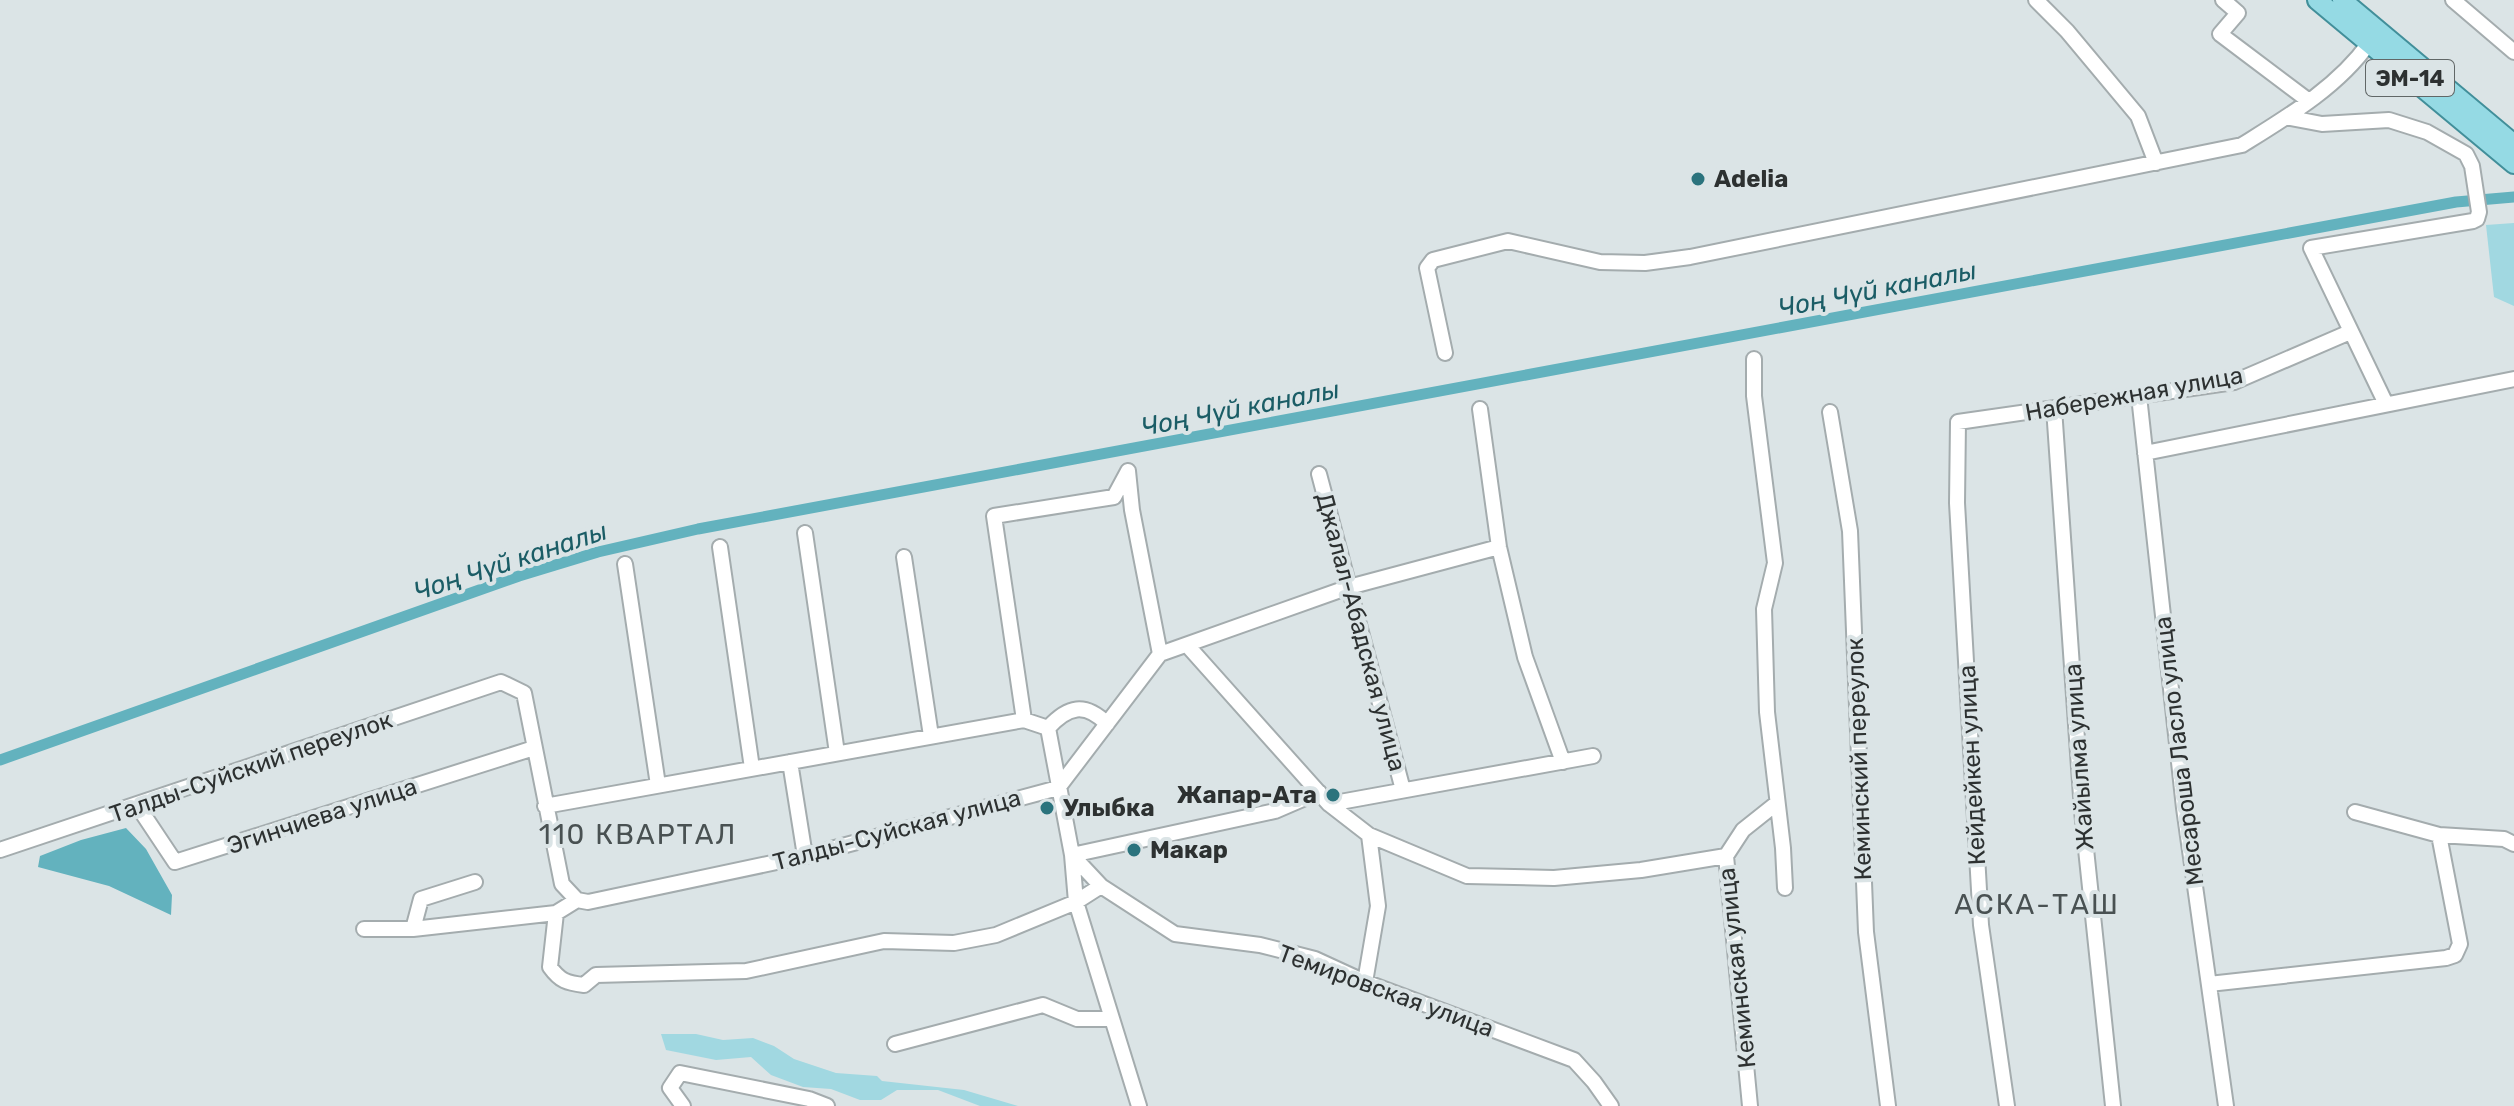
<svg xmlns="http://www.w3.org/2000/svg" width="2514" height="1106" font-family="Rubik,sans-serif">
  <rect width="100%" height="100%" fill="#dbe4e6"/>
  <path fill="#a1d8e1" d="M2514,223v83l-20,-9 -8,-72z
    M661,1034h35l27,6 30,-2 21,8 20,13 42,14 41,3 5,5 82,9 54,16h-38l-42,-16h-41l-16,10h-21l-29,-11 -28,-2 -32,-12 -20,-18 -35,3 -50,-10z"/>
  <path fill="#63b2be" d="M126,828l20,21 26,46 -1,20 -62,-29 -71,-19 2,-11 41,-16z"/>
  <g fill="none" stroke-linecap="round" stroke-linejoin="round">
    <path stroke="#63b2be" stroke-width="11" d="M0,760l519,-184 79,-24 100,-23 1758,-327 58,-5"/>
    <defs>
      <path id="minor" d="M2036,0l31,31 71,85 18,47
        M2223,0l15,13 -18,21 89,67
        M2453,0l61,52
        M2286,117l36,7 67,-4 38,12 39,22 6,12 7,46 -2,7 -4,2 -162,27 75,156
        M1445,353l-18,-85 6,-8 75,-19 92,21 45,1 45,-6 552,-112c45,-28 96,-58 127,-102
        M1754,359v37l21,167 -11,46 3,103 16,136 2,40
        M2139,396l45,412 42,298
        M2054,408l28,403 31,295
        M1480,409l19,138 26,110 38,105
        M1830,412l20,119 16,401 22,174
        M2145,453l369,-74
        M1128,471l4,39 28,144
        M1319,474l84,316
        M805,533l32,220
        M720,547l32,221
        M904,557l27,179
        M625,564l33,221
        M1187,645l142,159 40,31 98,41 87,2 87,-8 85,-14
        M1024,720l-30,-204 120,-19 14,-26
        M1048,728l24,127 4,47 63,204
        M1048,728c20,-22 37,-26 59,-4
        M790,762l15,94
        M1329,804l264,-48
        M137,805l38,57 359,-114
        M545,806l479,-86 24,8
        M2355,812l84,23 65,4 10,5
        M0,850l501,-168 23,11 38,191 15,16
        M1072,855l29,31 74,48 85,11 55,14 50,23 209,78 20,22 17,24
        M1072,855l203,-44 44,-19
        M556,913l-6,54c10,14 17,16 34,18l12,-10 150,-4 138,-30 70,2 42,-8 80,-33 25,-16
        M364,929h49l143,-16 21,-13 11,2 217,-46 253,-68 102,-134 189,-67 150,-40
        M413,929l8,-30 54,-17
        M1365,982l13,-76 -9,-71
        M2209,984l237,-26 9,-3 5,-11 -21,-109
        M895,1044l148,-39 34,14h35
        M683,1106l-13,-18 10,-15 129,26 18,7
        M1750,1106l-24,-250 17,-26 34,-27
        M2007,1106l-26,-181 -24,-422 1,-81 276,-40 116,-50"/>
      <path id="major" d="M2317,0l197,164
        M2342,0l172,144"/>
    </defs>
    <use href="#minor" stroke="#a4acae" stroke-width="18"/>
    <use href="#major" stroke="#428f9a" stroke-width="22"/>
    <use href="#minor" stroke="#fff" stroke-width="14"/>
    <use href="#major" stroke="#95dae4" stroke-width="18"/>
  </g>
  <g fill="#2b737d" stroke="#dbe4e6" stroke-width="3">
    <circle cx="1698" cy="179" r="8"/>
    <circle cx="1333" cy="795" r="8"/>
    <circle cx="1047" cy="808" r="8"/>
    <circle cx="1134" cy="850" r="8"/>
  </g>
  <g text-anchor="middle" stroke-width="8" stroke-linejoin="round" paint-order="stroke">
    <rect fill="#dbe4e6" stroke="#616767" stroke-width="2" x="2366" y="60" width="88" height="36" rx="6"/>
    <g font-size="22" font-weight="bold" fill="#2d3131">
      <text x="2410" y="86">ЭМ-14</text>
    </g>
    <g font-size="24" font-weight="bold" fill="#2d3131" stroke="#dbe4e6" text-anchor="start">
      <text x="1714" y="187">Adelia</text>
      <text x="1317" y="803" text-anchor="end">Жапар-Ата</text>
      <text x="1063" y="816">Улыбка</text>
      <text x="1150" y="858">Макар</text>
    </g>
    <g font-size="24" fill="#2d3131" stroke="#dbe4e6">
      <text transform="translate(2134 394) rotate(-10)" y="8">Набережная улица</text>
      <text transform="translate(1361 632) rotate(75)" y="8">Джалал-Абадская улица</text>
      <text transform="translate(2179 751) rotate(-97)" y="8">Месароша Ласло улица</text>
      <text transform="translate(2079 757) rotate(-94)" y="8">Жайылма улица</text>
      <text transform="translate(1859 759) rotate(-92)" y="8">Кеминский переулок</text>
      <text transform="translate(1972 765) rotate(-93)" y="8">Кейдейкен улица</text>
      <text transform="translate(251 767) rotate(-19)" y="8">Талды-Суйский переулок</text>
      <text transform="translate(322 816) rotate(-18)" y="8">Эгинчиева улица</text>
      <text transform="translate(897 830) rotate(-15)" y="8">Талды-Суйская улица</text>
      <text transform="translate(1737 968) rotate(-96)" y="8">Кеминская улица</text>
      <text transform="translate(1386 991) rotate(20)" y="8">Темировская улица</text>
    </g>
    <g font-size="26" font-style="italic" fill="#1b5d66" stroke="#dbe4e6">
      <text transform="translate(1877 289) rotate(-11)" y="9">Чоң Чүй каналы</text>
      <text transform="translate(1240 408) rotate(-11)" y="9">Чоң Чүй каналы</text>
      <text transform="translate(510 561) rotate(-18)" y="9">Чоң Чүй каналы</text>
    </g>
    <g font-size="28" letter-spacing="2" fill="#495152" stroke="#dbe4e6">
      <text x="638" y="844">110 КВАРТАЛ</text>
      <text x="2037" y="914">АСКА-ТАШ</text>
    </g>
  </g>
</svg>
